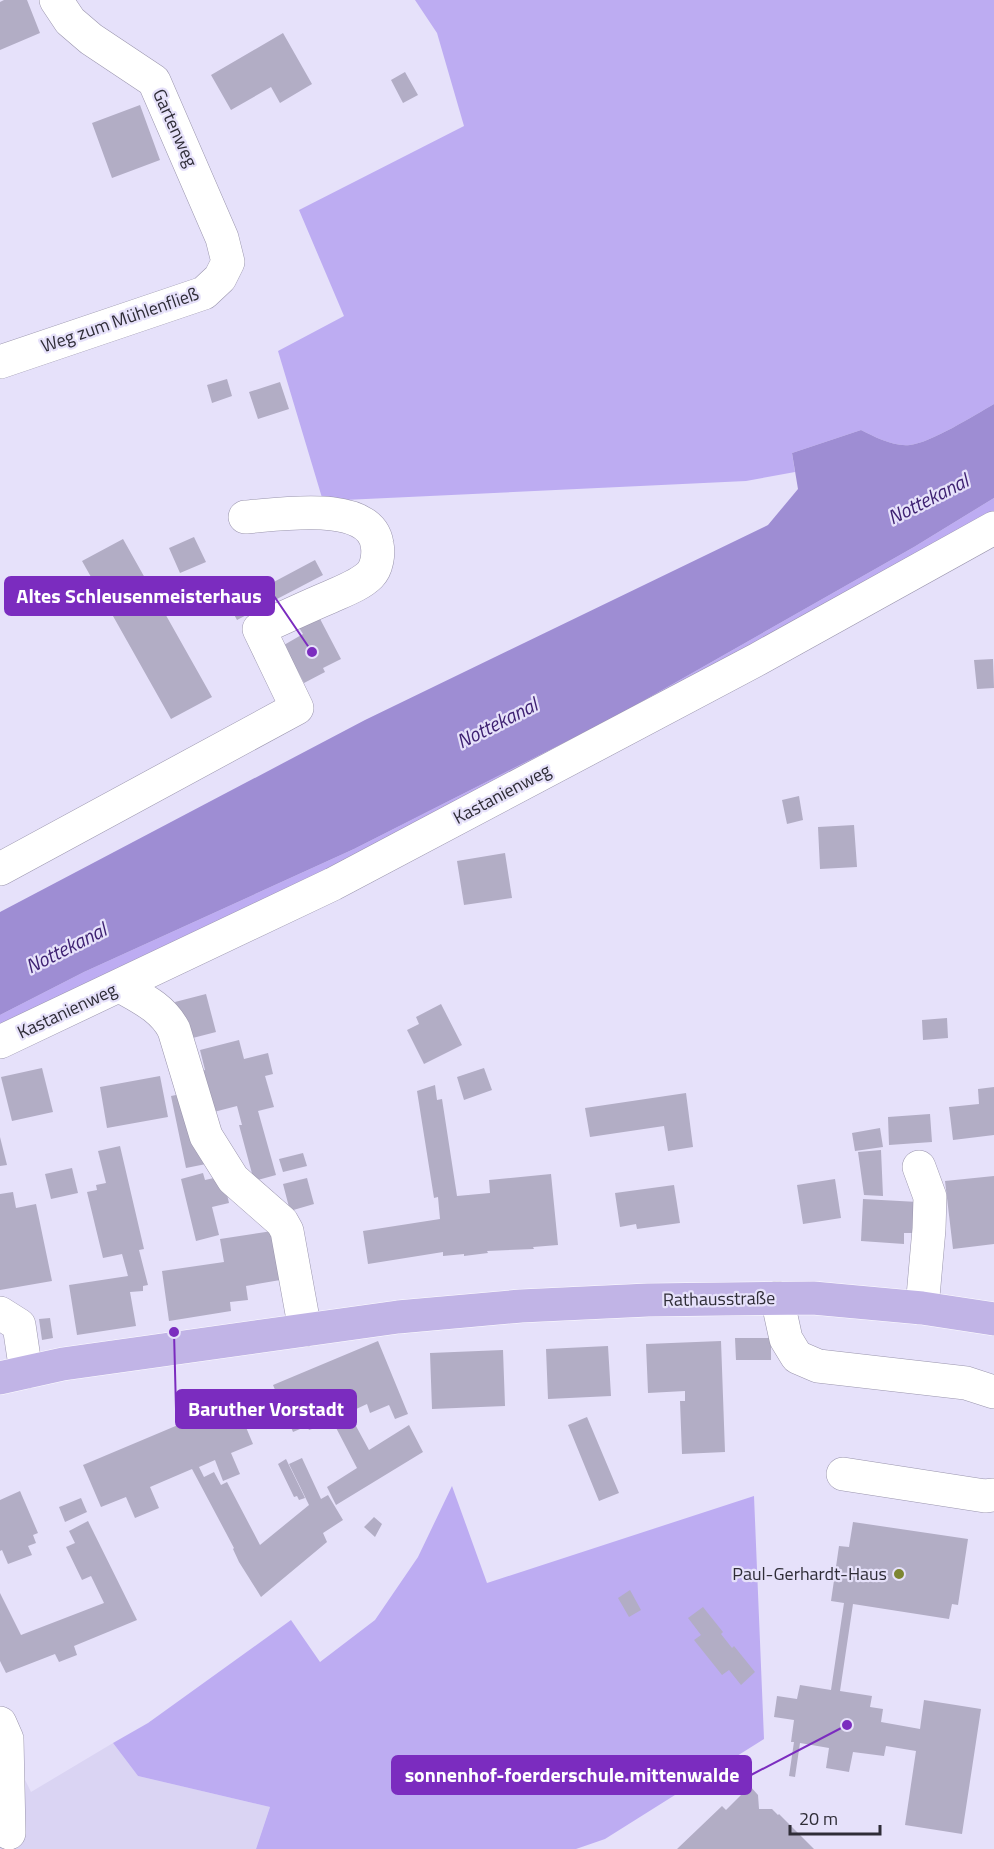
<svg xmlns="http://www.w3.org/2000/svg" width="994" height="1849" font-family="'Titillium Web',sans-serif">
  <rect width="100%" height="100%" fill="#e6e1fa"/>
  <path fill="#dad4f3" d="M5,1739l26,53 82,-49 25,33 132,31 -14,42h-256v-107z"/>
  <path fill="#bdacf2" d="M415,0h579v404c-19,11 -64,39 -84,41 -16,2 -35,-8 -49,-15l-69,23 3,19 -49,9 -423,20 -45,-150 66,-35 -45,-106 165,-84 -27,-93z
    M994,498v20l-446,246 -548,266v-15l84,-43 270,-123 259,-131 301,-171z
    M452,1486l35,97 267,-87 10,243 -159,100 -29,10h-320l14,-42 -132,-31 -25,-33 35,-20 143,-103 29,42 55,-42 43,-63z"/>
  <path fill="#9e8dd3" d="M994,404v94l-80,49 -301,171 -259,131 -270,123 -84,43v-103l365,-192 403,-195 30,-36 -6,-36 69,-23c14,7 33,17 49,15 20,-2 65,-30 84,-41z"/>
  <path fill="#b2adc5" d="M4,0h23l13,33 -40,17v-48z
    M283,33l29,51 -32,19 -9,-16 -40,23 -20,-35z
    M405,72l13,23 -15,8 -12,-23z
    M140,105l20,55 -48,18 -20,-55z
    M227,379l5,17 -20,7 -5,-18z
    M280,382l9,27 -31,10 -9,-27z
    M194,537l12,25 -26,11 -11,-25z
    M123,539l89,158 -41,22 -89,-158z
    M315,560l8,15 -86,45 -13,-24 24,-12 5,9z
    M318,615l23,44 -18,9 2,4 -21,11 -20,-38 19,-11 -5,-8z
    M993,659l1,29 -17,1 -3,-29z
    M799,796l4,24 -16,4 -5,-24z
    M854,825l3,42 -37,2 -2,-42z
    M505,853l7,45 -48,7 -7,-44z
    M206,994l10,38 -31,8 -10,-38z
    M441,1004l21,41 -38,19 -17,-34 12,-6 -3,-7z
    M947,1018l1,20 -25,2 -1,-20z
    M239,1040l5,19 24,-6 5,21 -8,2 9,31 -16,4 18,64 -22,6 -15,-56h3l-5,-19 -31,8 -12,-41 11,-3 -5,-20z
    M42,1068l11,44 -41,9 -11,-44z
    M484,1068l8,22 -28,10 -7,-23z
    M160,1076l8,41 -61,11 -7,-41z
    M435,1085l2,15 5,-1 15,97 33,-3 -1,-13 62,-6 7,71 -25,2 1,2 -47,2 1,2 -24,3v-2l-21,2v-4l-75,12 -5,-33 77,-12 -2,-22 -4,1 -17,-107z
    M994,1087v48l-41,5 -4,-33 30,-3 -1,-15z
    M191,1092l15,72 -20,4 -15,-72z
    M686,1093l7,54 -25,4 -4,-25 -74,11 -5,-29z
    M930,1114l2,28 -43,3 -1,-28z
    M880,1128l3,19 -28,4 -3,-18z
    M0,1137l7,28 -7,1z
    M120,1146l24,103 -5,1 9,35 -5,1v5l-13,1 6,34 -59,9 -8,-50 59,-9 -6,-22 -19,4 -16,-66 10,-2 -1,-5 10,-2 -8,-32z
    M881,1150l2,46 -19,-1 -6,-43z
    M303,1153l4,13 -24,6 -4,-13z
    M72,1168l6,25 -27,6 -6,-25z
    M203,1173l2,7 18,-4 6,27 -17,4 7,28 -23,6 -15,-62z
    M994,1176v68l-41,5 -8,-68z
    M307,1178l7,26 -24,7 -7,-27z
    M835,1179l6,39 -38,6 -6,-39z
    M674,1185l6,38 -43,6 -1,-5 -16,3 -5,-34z
    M13,1192l3,16 20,-4 16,77 -52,9v-96z
    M863,1199l55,3 -2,31h-12v11l-43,-3z
    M279,1230l7,49 -40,7 2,14 -18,2 1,9 -62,10 -7,-50 62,-9 -4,-23z
    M50,1318l3,20 -11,2 -3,-21z
    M735,1338h36v22h-35z
    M378,1341l30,73 -13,5 -6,-14 -19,8 -3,-9 -13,6 1,3 -5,2 19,35 40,-25 14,27 -87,53 -9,-18 30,-19 -24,-46 -18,7v-1l-6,2 -2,-4 -14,6 -20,-47z
    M721,1341l4,111 -43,2 -2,-53h5v-10l-37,2 -2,-49z
    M608,1346l3,50 -63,3 -2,-50z
    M503,1350l2,56 -73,3 -2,-56z
    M235,1401l18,43 -22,9 9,21 -17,7 -8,-21 -16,7 5,10 10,-5 7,13 6,-3 33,63 49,-40 -20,-41 13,-6 19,41 7,-4 15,25 -20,13 4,9 -66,55 -22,-35 -6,-13 1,-1 -42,-79 -42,18 9,21 -24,10 -9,-21 -25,10 -18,-42z
    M587,1417l32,76 -20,8 -31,-76z
    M286,1459l19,39 -6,2 -2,-4 -3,1 -16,-33z
    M20,1491l18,42 -5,2 3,8 -8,3 4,9 -24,9 -6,-14 -2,1v-51z
    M81,1498l6,14 -22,10 -6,-15z
    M374,1517l8,7 -7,13 -11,-10z
    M88,1521l49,99 -63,26 3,9 -18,7 -4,-8 -49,19 -6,-12v-68l21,42 83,-32 -13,-27 -9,4 -16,-33 9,-4 -6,-12z
    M853,1522l115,17 -10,66 -6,-1 -3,15 -96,-15 -13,87 32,5 -2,11 13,2 -2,13 39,7 4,-29 57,9 -19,125 -57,-9 11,-74 -30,-5 -2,10 -31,-4 -4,20 -23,-4 3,-20 -29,-5 -5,34 -6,-1 5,-34h-3l3,-22 -20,-3 3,-21 20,3 3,-14 31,5 13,-87 -13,-2 8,-55 10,1z
    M630,1590l11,20 -12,7 -11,-19z
    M703,1607l20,25 -2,2 11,14 2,-2 21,26 -14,13 -12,-15 -7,5 -28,-35 7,-5 -13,-17z
    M750,1786l8,9 1,14h13l6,6 1,-1 35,35h-137l45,-43 4,4z"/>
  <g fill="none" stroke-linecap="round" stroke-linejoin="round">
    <defs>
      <path id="minor" d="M0,362l204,-69 16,-15 8,-16 -6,-24 -68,-157 -63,-42 -21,-18 -14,-21
        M0,869l297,-161 -38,-79c24,-11 47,-22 71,-32 13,-6 30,-12 40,-22 7,-7 9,-21 7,-31 -7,-45 -100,-29 -132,-27
        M120,986c21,12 43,22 54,44l32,106 27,43 49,43 5,9 18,99
        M0,1042l333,-158 425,-225 236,-131
        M919,1167l11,30 -1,32 -7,79
        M777,1298l9,41 11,18 21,9 148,17 28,9
        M0,1313l19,12 7,47
        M843,1474l142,22 9,-1
        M0,1723l7,16 2,94"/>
      <path id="major" d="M0,1378l63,-14 335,-47 123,-11 127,-6 165,-2 109,10 72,11"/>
    </defs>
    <use href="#minor" stroke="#9a95ad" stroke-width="34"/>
    <use href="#major" stroke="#fff" stroke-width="34"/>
    <use href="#minor" stroke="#fff" stroke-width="33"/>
    <use href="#major" stroke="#c1b4e6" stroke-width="33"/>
  </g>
  <circle fill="#7d8632" stroke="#e6e1fa" stroke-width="2" cx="899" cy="1574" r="6"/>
  <g text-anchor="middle" stroke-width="4.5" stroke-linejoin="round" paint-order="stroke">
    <g font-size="18" fill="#2f2d37" stroke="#e6e1fa">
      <text transform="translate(175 128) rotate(66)" y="6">Gartenweg</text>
      <text transform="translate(120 320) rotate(-19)" y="6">Weg zum Mühlenfließ</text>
      <text transform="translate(502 794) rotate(-28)" y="6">Kastanienweg</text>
      <text transform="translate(67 1011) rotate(-25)" y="6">Kastanienweg</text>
      <text transform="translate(719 1299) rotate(-1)" y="6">Rathausstraße</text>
    </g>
    <g font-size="18" fill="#2f2d37" stroke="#e6e1fa" text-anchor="end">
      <text x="887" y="1580">Paul-Gerhardt-Haus</text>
    </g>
    <g font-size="20" font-style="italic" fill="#3e2172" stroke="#e6e1fa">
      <text transform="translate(928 499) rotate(-27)" y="7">Nottekanal</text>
      <text transform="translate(497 723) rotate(-27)" y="7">Nottekanal</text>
      <text transform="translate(66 948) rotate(-27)" y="7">Nottekanal</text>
    </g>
  </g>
  <path fill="none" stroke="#7b2cbf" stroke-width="2" d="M312 652L274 596M174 1332L176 1409M847 1725L751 1775"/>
  <g fill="#7b2cbf" stroke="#e6e1fa" stroke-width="2">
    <circle cx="312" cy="652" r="6"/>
    <circle cx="174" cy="1332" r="6"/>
    <circle cx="847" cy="1725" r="6"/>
  </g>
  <g fill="#7b2cbf" stroke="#7b2cbf" stroke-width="2">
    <rect x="5" y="577" width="269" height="38" rx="6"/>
    <rect x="176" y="1390" width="180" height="38" rx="6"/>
    <rect x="392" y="1756" width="359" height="38" rx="6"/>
  </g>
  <g font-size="20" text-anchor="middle" font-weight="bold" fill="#fff">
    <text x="139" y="603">Altes Schleusenmeisterhaus</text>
    <text x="266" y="1416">Baruther Vorstadt</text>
    <text x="572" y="1782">sonnenhof-foerderschule.mittenwalde</text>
  </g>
  <path d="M790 1825v9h90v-9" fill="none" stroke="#2f2d37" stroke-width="3"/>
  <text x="799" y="1825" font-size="18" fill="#2f2d37" stroke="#e6e1fa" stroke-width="4.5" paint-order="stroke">20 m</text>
</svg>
